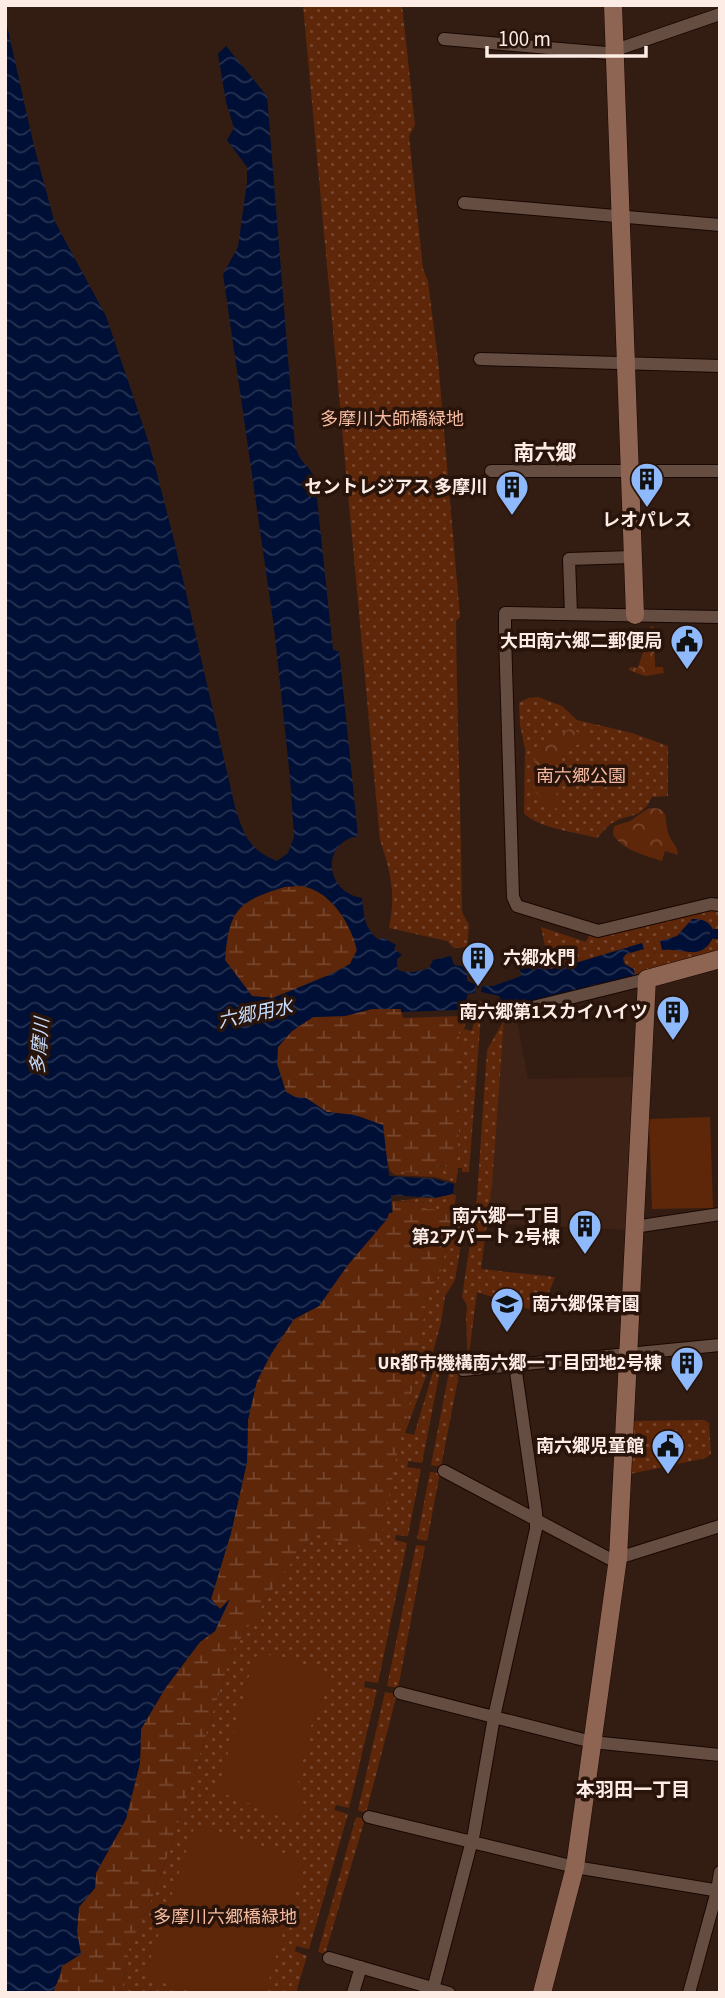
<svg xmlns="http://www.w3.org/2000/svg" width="725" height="1998" font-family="'Source Sans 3','Noto Sans JP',sans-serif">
  <defs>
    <pattern id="green-dots" width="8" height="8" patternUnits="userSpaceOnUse" patternTransform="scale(1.75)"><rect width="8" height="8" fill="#5e270a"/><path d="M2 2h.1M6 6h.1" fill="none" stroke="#76462e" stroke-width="1.8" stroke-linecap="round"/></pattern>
    <pattern id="forest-crowns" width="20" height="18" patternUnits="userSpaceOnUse" patternTransform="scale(1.75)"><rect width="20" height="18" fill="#5e270a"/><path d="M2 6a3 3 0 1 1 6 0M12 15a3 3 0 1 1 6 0" fill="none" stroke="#76462e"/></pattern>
    <pattern id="wetland-marsh" width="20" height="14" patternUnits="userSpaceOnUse" patternTransform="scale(1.75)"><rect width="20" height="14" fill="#5e270a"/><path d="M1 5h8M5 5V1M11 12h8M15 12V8" fill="none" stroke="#76462e"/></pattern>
    <pattern id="water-waves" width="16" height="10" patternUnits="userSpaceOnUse" patternTransform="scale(1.75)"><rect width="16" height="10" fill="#000f35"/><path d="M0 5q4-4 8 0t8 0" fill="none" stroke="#263252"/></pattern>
  </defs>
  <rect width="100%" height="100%" fill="#331d13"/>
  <path fill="#3e2215" d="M516,1016l12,63 108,-2 -6,153 -142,-7 16,-203z"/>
  <path fill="url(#green-dots)" d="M303,5h99l13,120 -6,11 14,133 5,12 10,80 22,256 -4,4c1,97 5,194 6,291l7,13 -2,22 -13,1 -7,-7 -58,-13c7,-34 2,-56 -9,-88z
    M538,697l24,9 15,14 55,13 36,13v50l-16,1c-11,23 -22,16 -38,25 -6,3 -12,11 -17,16 -21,-6 -60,-10 -73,-25l1,-64 -5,-24 -1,-22 9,-5z
    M720,908v47l-85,20c-2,-7 -10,-9 -12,-17l3,-4 18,-5 -94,20 -9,-42 45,15 6,-13z
    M479,1001l3,1 -13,170h-7v-4h-4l-2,15 -21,-6 -40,-2 -5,-4 36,2 1,-7 30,1 5,-110 -4,-30 2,-11 3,-5 5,-2 -4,20 8,2z
    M504,1020l-12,164 -11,85 74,8 -14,36 -64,-21 -9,70 -2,-44 1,-13 -5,-8 15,-100 10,-147z
    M450,1194l6,1 -2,16 12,1v3l-11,65 -10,16 -4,27 -11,39 -9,-1v5l8,2 -24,65 9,2 20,-66 6,1 -18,93 -14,-2 -1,6 14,2 -13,67 -12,-1 -1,5 12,3 -29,140 -13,-2 -1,6 13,3 -28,118 -13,-3 -2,5 14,4 -39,135 -13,-3 -1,5 12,5 -11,37h-175l9,-49 18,-35 24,-66 60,-191 52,-80 31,-40 10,5 76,-104h4l22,-137 14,-25 13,-59 -29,-3v-6l-27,-2z
    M449,1372l10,2 -18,93 -10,-2z
    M704,1420l5,3 2,31 -5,4 -76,16 3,-53z
    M430,1472l10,1 -13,68 -10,-2z
    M416,1545l9,1 -27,142 -11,-2z
    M385,1692l12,2 -31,119 -8,-3z
    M356,1817l9,2 -40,135 -7,-2z"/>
  <path fill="url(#forest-crowns)" d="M651,626l3,1 1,40h8l1,6 -19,3 -16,-6 1,-3 8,1z
    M570,729l13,5 6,7c-43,12 -51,40 -18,70l-1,3 -8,-1 -27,-21c-6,-33 2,-52 35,-63z
    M649,808c23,-1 14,13 20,27 3,9 9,10 9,20l-13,-4 -3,10c-18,-6 -37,-10 -49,-26l1,-9 16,-5z"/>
  <path fill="url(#wetland-marsh)" d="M284,887c6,0 16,-2 22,0 27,7 45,38 51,63l-7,14 -21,11 -56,23 -21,-2 -27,-36c4,-50 11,-58 59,-73z
    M372,1009h29l2,9 57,-2 -2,11 4,30 -5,110 -30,-1v7l-37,-2 -3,-11 -32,-45 -28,-3 -21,-14 -11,-1 -9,-5 -9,-28 1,-17 14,-16 21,-14 32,-1z
    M392,1201l34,2v6l28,2 -13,60 -14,25 -22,137h-4l-22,116 -7,2 -47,-14 -10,-5 -31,40 -52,80 -60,191 -24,66 -18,35 -9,49h-68l7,-18 2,-9 19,-12 -4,-22 2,-25 16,-19 1,-15 30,-54 14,-56 1,-34 25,-42 34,-45 15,-11 12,-29 -7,7 -9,-10 20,-66 16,-71 1,-42 8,-39 15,-27 23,-35 25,-13 28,-40 40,-47 2,-6 4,-1z"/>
  <path fill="#5e270a" d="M710,1117l3,91 -61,1 -3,-90z
    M266,1654l53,15 10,6 1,10 -17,34 -8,31 -7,33 6,22c-10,27 -26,9 -41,4 -14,-6 -29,-11 -43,-17l-2,-3 36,-131 4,-3z
    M195,1825l110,35 -40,133h-67l-48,-14 -4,-7z"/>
  <path fill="url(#water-waves)" fill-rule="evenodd" d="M5,17l29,129 20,74 52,96 43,127 25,97 61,267c9,28 13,42 42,54l11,-8 6,-16 -4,-60 -16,-150 -51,-353 15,-27 9,-65v-15l-20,-27 7,-12 -8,-26 -8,-48 8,-8 41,50 28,349c4,16 9,16 17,28 6,9 1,11 11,19l35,344c-36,6 -35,55 4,62 2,18 2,30 17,42l3,-3 14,8 -2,4 8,6 -5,4v10c11,6 21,2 32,-1l4,-8 18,-4 3,9 13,2v14l8,3v9l-7,1 -3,10 -7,6 -57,2v-3h-29l-27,7 -32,1 -21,14 -14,16 -1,17 9,28 9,5 11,1 21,14 28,3 28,10 6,51 46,3 19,5 -1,10 -18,4 -44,-3 1,18h-3l-2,6 -40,47 -28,40 -25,13 -23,35 -14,27 -9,39 -1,42 -16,71 -20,66 9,10 10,-10 -15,32 -15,11 -34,45 -25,42 -1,34 -14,56 -30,54 -1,15 -16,19 -2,25 4,22 -19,12 -2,9 -7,18h-48zM284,887c6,0 16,-2 22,0 27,7 45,38 51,63l-7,14 -21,11 -56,23 -21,-2 -27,-36c4,-50 12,-58 59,-73z
    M692,919c13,-1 19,4 23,15 -14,30 -28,13 -53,16l-2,-9 17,-5z
    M642,943l2,6 -18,5 -3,4 1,6 10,5 1,6 -130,32 -6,-11 -18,-4 1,-6h11l28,-10 -1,-7 13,-4 1,4 15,-3 1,3 12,-2z"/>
  <path fill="#331d13" d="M314,471l4,12 5,4 17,165 -7,-2z"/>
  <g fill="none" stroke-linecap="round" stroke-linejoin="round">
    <path stroke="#000f35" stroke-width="10" d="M715,934h5"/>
    <defs>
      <path id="street" d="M444,39l163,14 113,-39
        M464,203l256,22
        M480,359l240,7
        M491,471h229
        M571,614l-2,-55 63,-2
        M720,617l-215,-4v22l8,262 4,9 81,25 113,-27 9,1
        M509,1013l138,-34
        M634,1227l86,-13
        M463,1370l52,-5
        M444,1471l168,89 108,-34
        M400,1693l192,49 128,13
        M369,1817l206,50 145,24
        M329,1958l120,35
        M353,1993l8,-26
        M432,1993l42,-160 20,-116 42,-188v-17l-21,-147 205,-20
        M689,1993l28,-102 3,-19"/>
      <path id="secondary" d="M613,5l22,610
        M542,1993l33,-126 43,-309 29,-579 73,-20"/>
    </defs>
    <use href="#street" stroke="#190701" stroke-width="14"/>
    <use href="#secondary" stroke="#190701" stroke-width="19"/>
    <use href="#street" stroke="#664d42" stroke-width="12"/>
    <use href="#secondary" stroke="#8e6452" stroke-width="18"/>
  </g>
  <defs>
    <symbol id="building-pin" viewBox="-11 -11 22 30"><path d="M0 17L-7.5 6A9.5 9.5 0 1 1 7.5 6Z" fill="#8eb9fc" stroke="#28140a"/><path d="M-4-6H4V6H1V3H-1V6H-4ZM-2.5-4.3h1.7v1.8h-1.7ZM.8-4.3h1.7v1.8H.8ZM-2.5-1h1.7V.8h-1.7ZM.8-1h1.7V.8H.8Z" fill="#111"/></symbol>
    <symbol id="civic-pin" viewBox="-11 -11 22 30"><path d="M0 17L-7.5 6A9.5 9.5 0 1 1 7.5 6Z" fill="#8eb9fc" stroke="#28140a"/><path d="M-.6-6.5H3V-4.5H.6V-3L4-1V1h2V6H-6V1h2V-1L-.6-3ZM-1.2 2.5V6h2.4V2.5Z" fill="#111"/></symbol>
    <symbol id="school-pin" viewBox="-11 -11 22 30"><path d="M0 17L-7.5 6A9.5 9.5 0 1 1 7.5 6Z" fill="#8eb9fc" stroke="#28140a"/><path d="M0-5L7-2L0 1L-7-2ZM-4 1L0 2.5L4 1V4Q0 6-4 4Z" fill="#111"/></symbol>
  </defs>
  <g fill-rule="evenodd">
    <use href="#building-pin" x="628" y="460" width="38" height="52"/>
    <use href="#building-pin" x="493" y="468" width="38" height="52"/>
    <use href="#civic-pin" x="668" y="622" width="38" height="52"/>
    <use href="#building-pin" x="459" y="939" width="38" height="52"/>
    <use href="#building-pin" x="654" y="993" width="38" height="52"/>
    <use href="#building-pin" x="566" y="1207" width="38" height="52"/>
    <use href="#school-pin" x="488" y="1285" width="38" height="52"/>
    <use href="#building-pin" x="668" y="1344" width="38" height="52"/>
    <use href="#civic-pin" x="649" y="1427" width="38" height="52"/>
  </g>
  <g text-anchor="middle" stroke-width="7" stroke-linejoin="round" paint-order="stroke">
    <g font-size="18" fill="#f5baa0" stroke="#28140a">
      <text x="392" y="425">多摩川大師橋緑地</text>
      <text x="581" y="782">南六郷公園</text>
      <text x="225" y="1923">多摩川六郷橋緑地</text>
    </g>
    <g font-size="18" font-weight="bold" fill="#fcece5" stroke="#28140a" text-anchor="end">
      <text x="488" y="493">セントレジアス 多摩川</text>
      <text x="647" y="526" text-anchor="middle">レオパレス</text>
      <text x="662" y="647">大田南六郷二郵便局</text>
      <text x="503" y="964" text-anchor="start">六郷水門</text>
      <text x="648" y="1018">南六郷第1スカイハイツ</text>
      <text x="560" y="1222">南六郷一丁目<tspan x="560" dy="21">第2アパート 2号棟</tspan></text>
      <text x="532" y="1310" text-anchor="start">南六郷保育園</text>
      <text x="662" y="1369">UR都市機構南六郷一丁目団地2号棟</text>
      <text x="644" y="1452">南六郷児童館</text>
    </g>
    <g font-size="19" font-style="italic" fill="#c6dcfd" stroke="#28140a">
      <text transform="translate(255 1013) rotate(-12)" y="7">六郷用水</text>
      <text transform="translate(39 1046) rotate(-85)" y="7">多摩川</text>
    </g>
    <g font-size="19" font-weight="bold" fill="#fcece5" stroke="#28140a">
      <text x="633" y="1796">本羽田一丁目</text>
    </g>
    <g font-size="21" font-weight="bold" fill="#fcece5" stroke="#28140a">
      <text x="545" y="460">南六郷</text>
    </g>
  </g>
  <rect width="725" height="1998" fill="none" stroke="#fcece5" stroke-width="14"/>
  <path d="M487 46v10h159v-10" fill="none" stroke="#fcece5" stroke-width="3.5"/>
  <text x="498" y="46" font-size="21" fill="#fcece5" stroke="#28140a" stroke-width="5" paint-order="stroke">100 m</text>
</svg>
